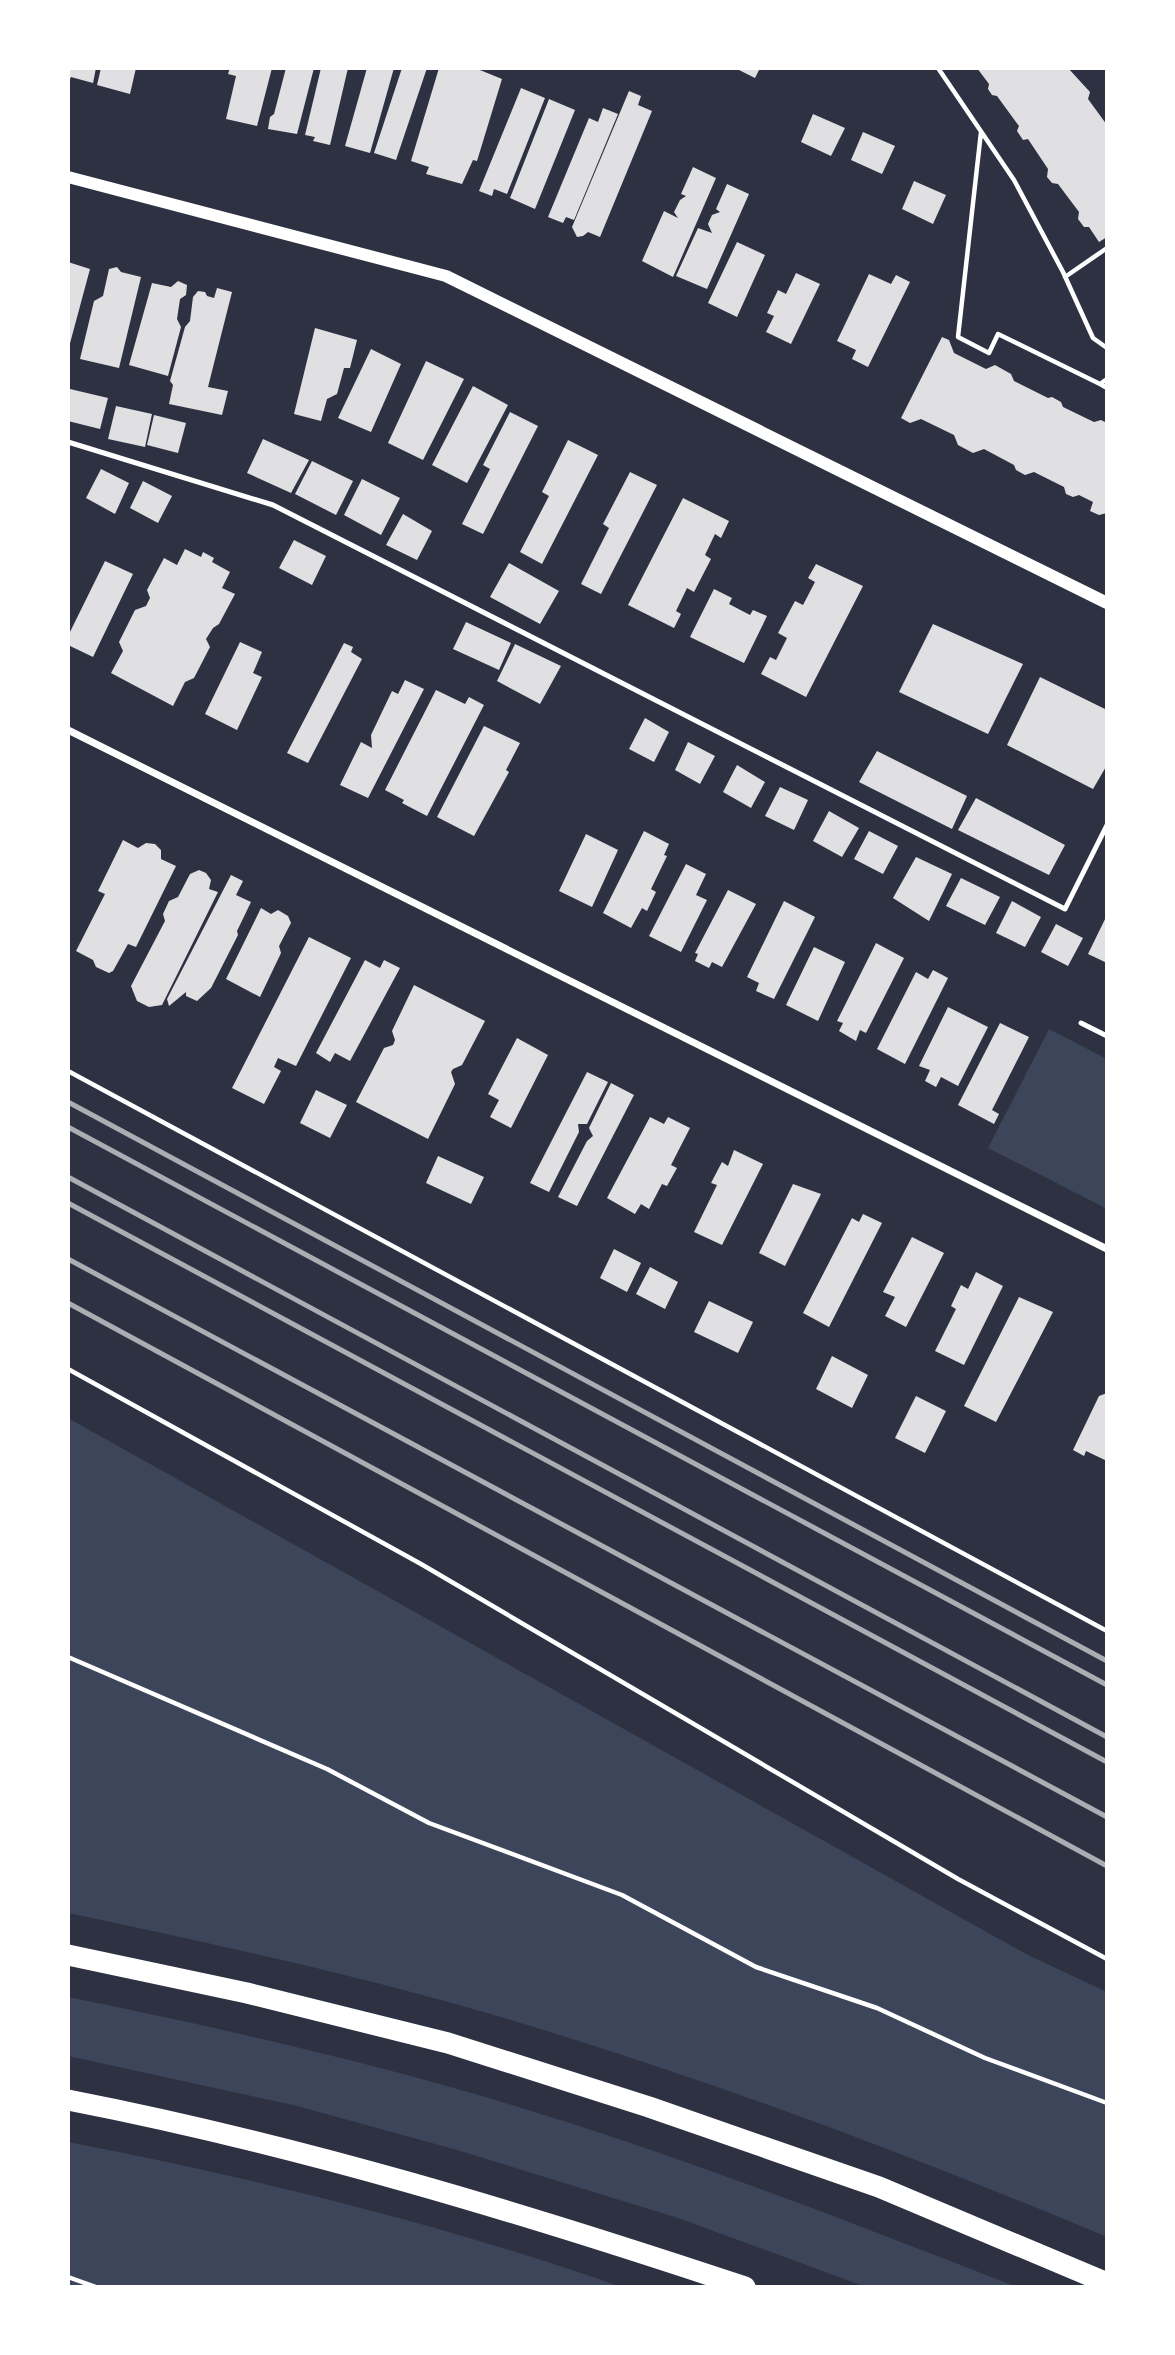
<svg xmlns="http://www.w3.org/2000/svg" width="1175" height="2355" font-family="Poppins,sans-serif">
  <rect width="100%" height="100%" fill="#2d3142"/>
  <path fill="#3c4559" d="M1049,1029l58,30v150l-119,-61z
    M68,1418l960,537 79,37v245c-184,-77 -370,-147 -560,-206 -157,-49 -318,-84 -479,-118z
    M68,1997c129,26 259,55 386,91 191,54 378,127 563,199h-151l-188,-69 -221,-68 -160,-44 -229,-50z
    M68,2142c187,36 374,82 554,145h-554z"/>
  <path fill="#e0e0e3" d="M68,68h28l-3,15 -22,-6 -3,6z
    M101,68h35l-6,26 -33,-9z
    M230,68h42l-15,58 -31,-7 10,-43 -8,-2z
    M286,68h28l-17,66 -29,-5 2,-12 4,-3z
    M321,68h27l-18,77 -17,-4 2,-4 -10,-2z
    M367,68h27l-24,85 -25,-7z
    M402,68h25l-31,92 -22,-7z
    M439,68h36l27,11 -25,82 -4,-1 -11,24 -36,-10 3,-7 -18,-6z
    M735,68h25l-5,10z
    M977,68h91l22,24 -2,7 19,26v112l-8,5 -10,-15h-5l-6,-8 1,-7 -21,-28 -6,-1 -5,-6 1,-8 -20,-30 -5,1 -6,-9 2,-5 -22,-30 -5,-1 -4,-6 1,-5z
    M521,88l24,10 -38,96 -13,-5 -2,7 -13,-5z
    M629,91l12,5 -3,9 14,6 -52,126 -12,-5 -5,4 -6,1 -5,-10z
    M549,99l26,11 -40,99 -25,-11z
    M603,108l15,6 -44,106 -8,-3 -3,6 -15,-6 41,-99 9,4z
    M813,114l32,14 -14,28 -30,-14z
    M863,132l32,14 -13,28 -31,-14z
    M693,167l23,11 -43,99 -31,-16 22,-50 14,7 -4,-6 6,-12 6,-4 -5,-2z
    M914,181l32,14 -13,29 -31,-15z
    M727,184l22,10 -42,95 -31,-13 22,-48 14,5 -4,-9 4,-9 8,-3 -4,-3z
    M737,242l28,13 -28,62 -29,-14z
    M68,262l22,7 -21,78h-1z
    M117,267l4,5 20,5 -22,91 -39,-9 14,-58 9,-5 6,-27z
    M796,273l24,11 -29,60 -25,-12 8,-16 -7,-3 11,-23 8,4z
    M869,274l22,10 5,-9 14,7 -42,85 -16,-8 4,-9 -19,-9z
    M178,281l9,4 -1,10 -6,4 -3,20 4,8 -13,49 -39,-11 23,-82 19,4z
    M217,288l15,4 -24,95 20,4 -6,24 -53,-11 4,-19 -3,-4 15,-54 5,-6 3,-24 5,-6 7,1 2,4 7,2z
    M315,328l42,12 -7,28h-6l-7,26 -10,5 -6,22 -27,-7z
    M942,337l7,3 5,13 32,16 9,-4 16,9 3,7 34,17 4,-1 9,5 2,5 31,15 7,-2 6,3v90l-8,2 -9,-4 3,-9 -14,-7 -6,2 -7,-3 -2,-7 -30,-15 -9,3 -9,-5 -2,-5 -30,-16 -11,4 -15,-8 -4,-10 -33,-16 -11,4 -9,-5z
    M371,349l30,15 -30,68 -33,-14z
    M426,361l38,18 -41,81 -35,-17z
    M473,386l35,19 -41,78 -35,-18z
    M70,389l38,9 -8,31 -32,-8z
    M116,406l36,8 -7,33 -37,-8z
    M510,412l28,14 -55,108 -21,-10 28,-55 -7,-4z
    M154,415l32,8 -8,30 -31,-8z
    M263,439l46,21 -18,33 -44,-20z
    M568,440l30,15 -56,109 -22,-12 29,-56 -7,-4z
    M312,461l41,20 -17,34 -41,-21z
    M101,469l28,14 -14,31 -29,-16z
    M630,472l27,13 -56,109 -20,-10 28,-56 -6,-4z
    M362,479l38,19 -19,37 -37,-20z
    M143,481l29,15 -14,27 -28,-15z
    M683,498l46,23 -8,17 -6,-4 -10,21 6,4 -17,33 -7,-4 -11,23 5,3 -7,14 -46,-23z
    M403,514l29,17 -15,29 -31,-15z
    M294,540l32,16 -14,29 -33,-17z
    M185,549l16,8 2,-5 11,6 -2,4 18,10 -8,16 13,6 -16,30 -6,4 -7,11 4,8 -16,31 -9,4 -12,24 -62,-33 12,-22 -4,-9 16,-32 11,-4 4,-8 -3,-8 17,-32 13,7z
    M105,561l28,13 -40,83 -25,-12v-9z
    M509,563l50,28 -19,33 -50,-27z
    M816,564l47,22 -57,111 -45,-23 9,-17 6,3 11,-22 -9,-5 17,-32 8,4 12,-23 -7,-4z
    M714,589l18,9 -3,6 21,11 3,-5 14,6 -23,47 -54,-26z
    M466,622l45,21 -12,27 -46,-21z
    M933,624l90,40 -35,70 -89,-42z
    M240,642l22,10 -9,21 9,4 -25,53 -32,-16z
    M344,643l9,4 -2,5 11,7 -54,104 -21,-10z
    M515,644l46,22 -21,38 -43,-23z
    M1040,677l67,33v55l-14,24 -86,-44z
    M405,680l19,9 -56,109 -28,-13 21,-43 11,6 -1,-13 21,-44 6,3z
    M436,690l29,14 4,-7 15,8 -57,111 -25,-13 2,-3 -19,-10z
    M645,718l24,14 -15,30 -25,-13z
    M484,726l36,17 -14,27 3,2 -35,64 -37,-19z
    M688,742l27,14 -15,28 -25,-14z
    M877,751l90,45 -15,33 -93,-47z
    M737,765l28,17 -14,26 -28,-16z
    M780,787l28,13 -14,30 -29,-14z
    M976,798l89,47 -16,30 -91,-45z
    M829,811l30,17 -17,29 -29,-16z
    M644,831l25,13 -5,11 3,1 -16,33 5,3 -9,19 -5,-3 -11,20 -28,-15z
    M869,831l29,15 -15,28 -29,-15z
    M586,834l32,16 -26,57 -33,-16z
    M123,840l15,8 8,-5 9,1 6,6v9l15,7 -40,81 -8,-3 -15,27 -4,2 -13,-6 -3,-7 -17,-9 29,-57 -7,-3z
    M916,857l36,17 -23,47 -36,-23z
    M686,864l20,10 -10,21 11,5 -26,52 -32,-16z
    M199,870l7,3 5,7 -2,9 9,3 -56,113 -13,2 -12,-6 -6,-15 34,-65 -2,-7 6,-13 9,-4 12,-23z
    M231,875l12,6 -7,14 15,7 -14,29 1,4 -27,53 -14,13 -11,-5v-4l-17,14 -2,-7z
    M961,878l39,19 -15,28 -39,-19z
    M728,890l28,14 -34,63 -10,-5 -3,6 -14,-7 3,-7 -3,-1z
    M784,901l31,16 -41,82 -18,-8 3,-8 -12,-6z
    M1012,901l29,16 -16,30 -29,-14z
    M261,908l10,6 7,-4 10,6 3,7 -12,23 2,7 -21,44 -34,-18z
    M1107,915v48l-19,-9z
    M1056,924l27,14 -15,28 -27,-14z
    M309,937l42,21 -55,108 -18,-8 -4,9 7,4 -17,33 -32,-16z
    M876,943l28,15 -38,75 -6,-3 -4,11 -17,-10 4,-8 -6,-2z
    M814,947l31,15 -27,59 -32,-16z
    M365,960l15,8 4,-8 16,8 -50,93 -15,-8 -5,9 -14,-9z
    M933,970l15,8 -43,86 -28,-15 39,-77 12,7z
    M414,985l71,36 -23,44 -9,4 -2,3 4,12 -27,55 -72,-37 28,-54 9,-3 2,-5 -3,-9z
    M948,1007l40,20 -30,59 -17,-9 -5,10 -11,-6 5,-11 -11,-4z
    M1000,1023l29,14 -37,73 7,4 -5,10 -36,-19z
    M517,1038l31,17 -37,73 -21,-11 9,-17 -11,-6z
    M587,1072l21,10 -21,42h-9l1,8 -30,60 -19,-9z
    M611,1083l23,12 -57,111 -19,-9 29,-56 6,-5 -4,-8z
    M316,1090l31,15 -17,33 -30,-15z
    M650,1117l14,7 4,-7 22,11 -19,37 6,3 -10,18 -5,-2 -13,25 -8,-5 -6,10 -28,-16z
    M734,1150l29,14 -41,81 -28,-13 23,-47 -6,-2 11,-21 6,4z
    M438,1156l46,21 -13,27 -45,-21z
    M793,1184l28,10 -36,72 -26,-13z
    M863,1214l19,9 -53,104 -26,-14 49,-95 7,4z
    M912,1237l32,16 -38,74 -21,-11 10,-19 -12,-5z
    M614,1249l27,14 -14,29 -27,-14z
    M650,1267l28,15 -13,27 -29,-15z
    M976,1272l27,14 -39,79 -29,-14 21,-42 -5,-3 10,-21 7,4z
    M1019,1297l34,15 -57,110 -32,-16z
    M709,1301l44,21 -15,31 -44,-21z
    M832,1356l36,19 -16,33 -36,-19z
    M1107,1393v68l-21,-10 -2,5 -11,-6 26,-54z
    M916,1396l30,15 -21,42 -30,-15z"/>
  <g fill="none" stroke-linecap="round" stroke-linejoin="round">
    <path stroke="#fff" stroke-width="4.5" d="M938,68l76,112 49,92 30,66 14,10
      M981,132l-23,205 31,16 9,-19 102,50
      M1065,277l42,-29
      M1107,379l-7,5 7,4
      M68,1071l1039,560
      M68,1369l353,195 537,315 149,80
      M68,1657l259,112 102,54 193,72 134,72 121,41 108,50 122,45
      M68,2277l28,10"/>
    <path stroke="#fff" stroke-width="5" d="M68,442l205,63 792,404 42,-84
      M1081,1023l26,13"/>
    <path stroke="#fff" stroke-width="7" d="M68,730l1039,519"/>
    <path stroke="#fff" stroke-width="12" d="M68,177l378,99 661,327"/>
    <path stroke="#fff" stroke-width="21" d="M68,1955l179,38 201,50 201,64 230,80 228,96
      M68,2100c231,45 455,113 677,187"/>
    <path stroke="#abadb3" stroke-width="5" d="M68,1102l1039,559
      M68,1127l1039,558
      M68,1177l1039,560
      M68,1203l1039,559
      M68,1259l1039,558
      M68,1303c346,189 693,374 1039,563"/>
  </g>
  <rect width="1175" height="2355" fill="none" stroke="#ffffff" stroke-width="140"/>
</svg>
